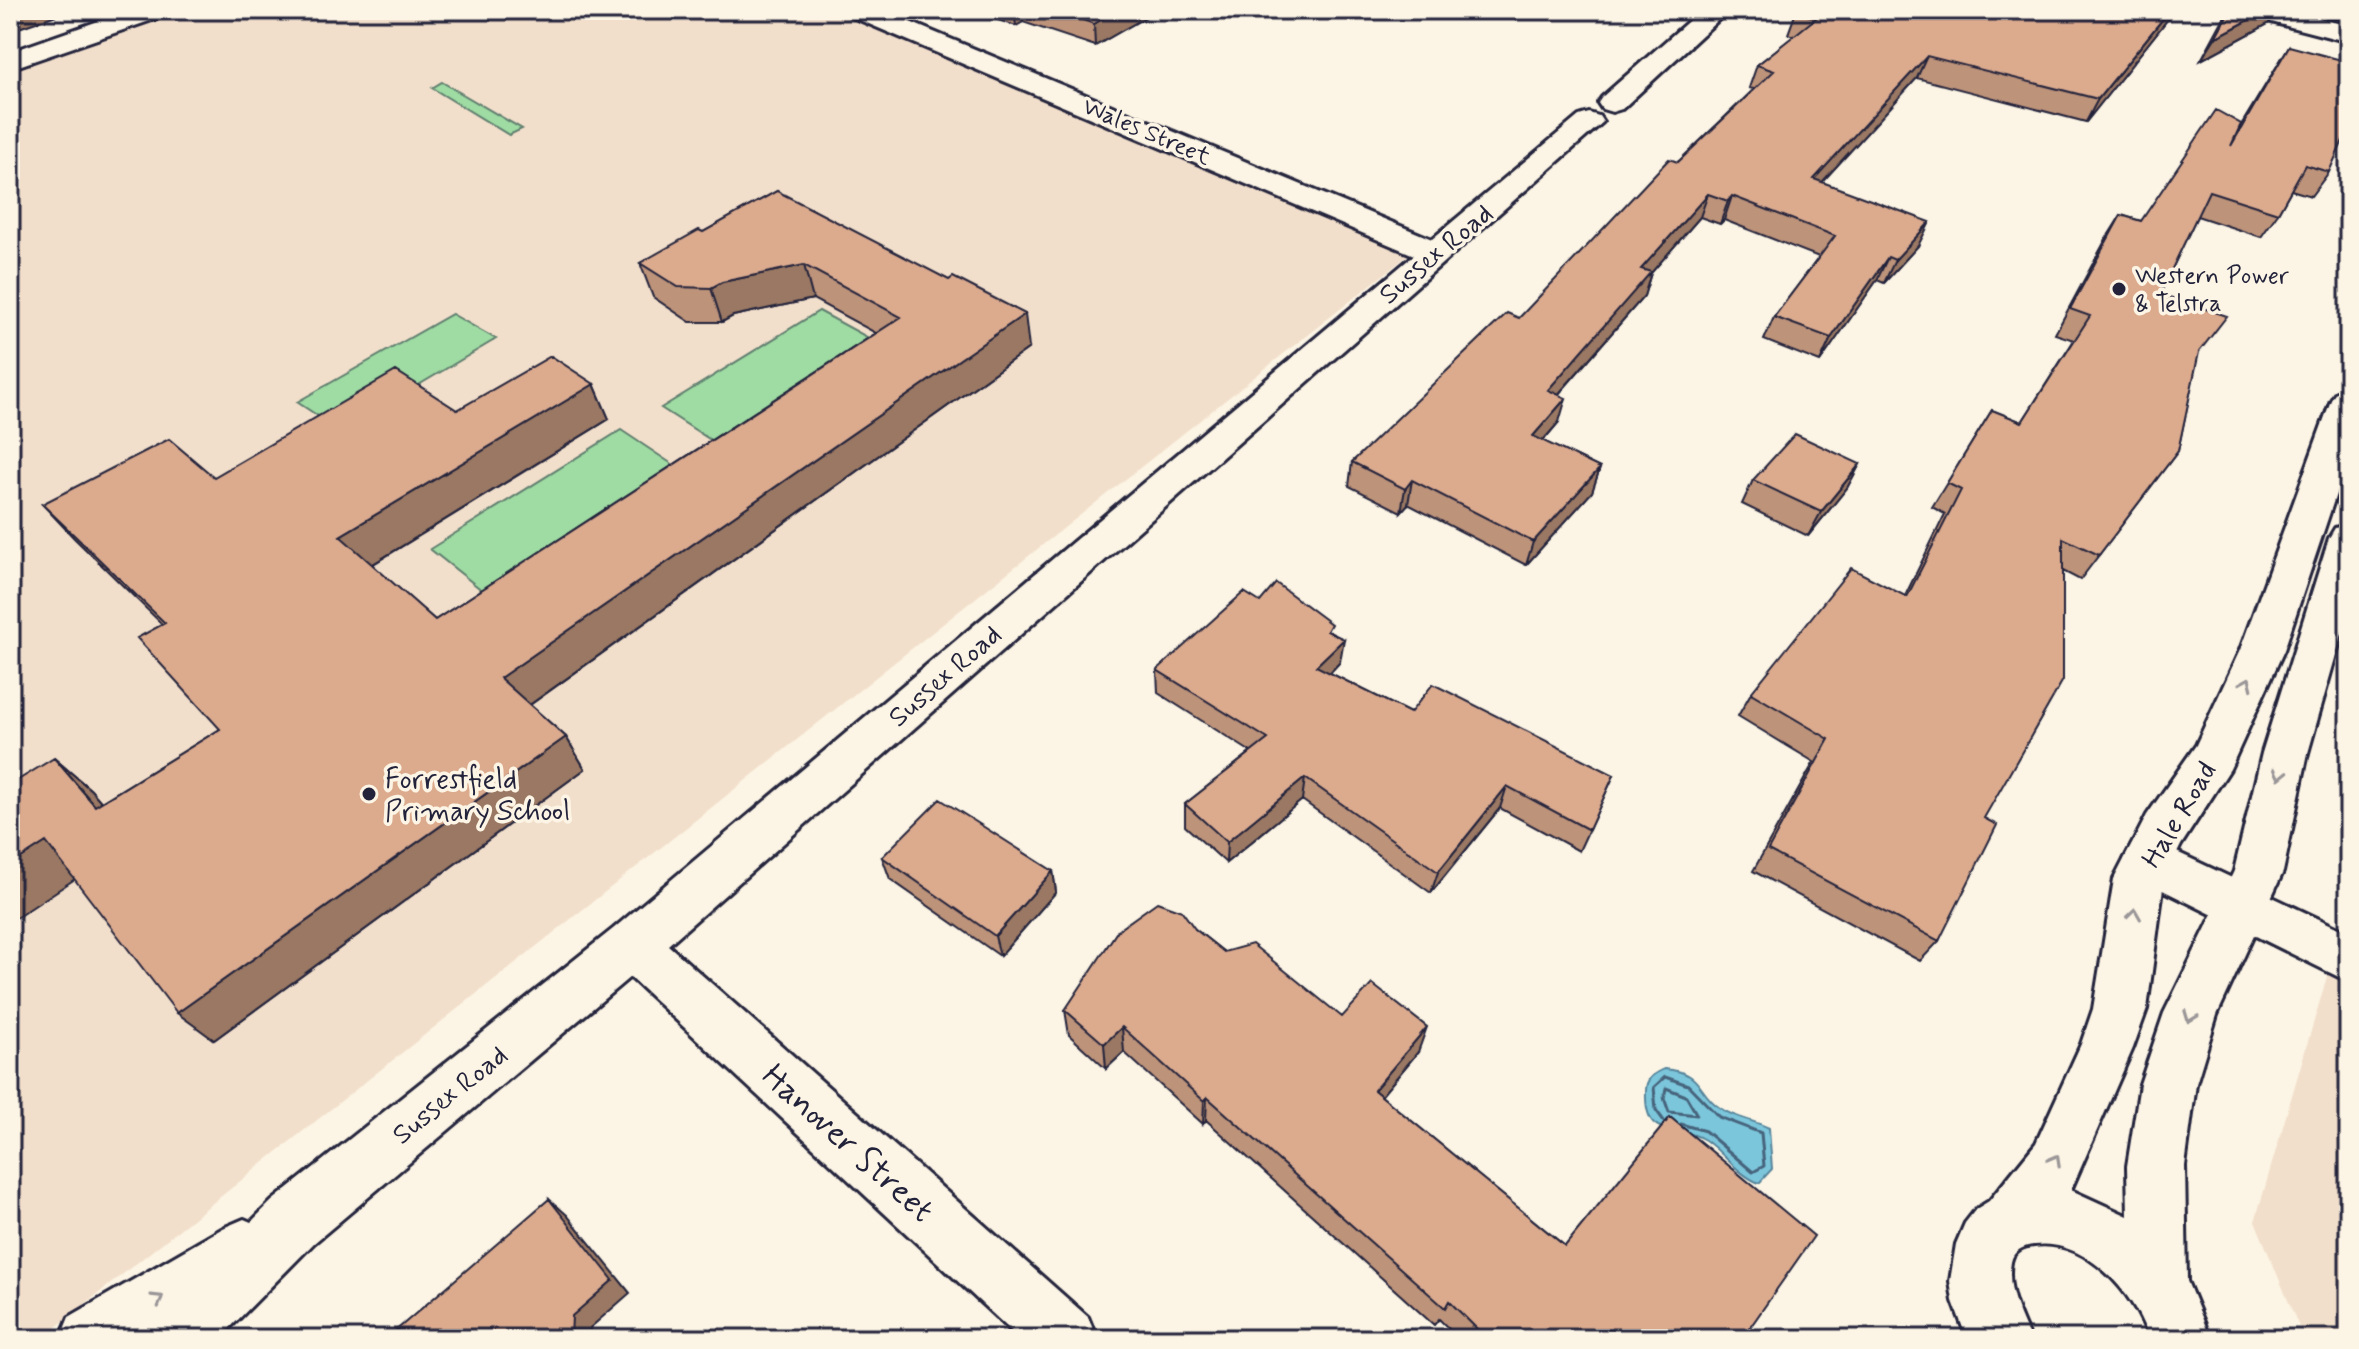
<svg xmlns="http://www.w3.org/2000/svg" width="2359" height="1349" font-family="Mynerve,sans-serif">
  <rect width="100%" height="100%" fill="#fcf5e5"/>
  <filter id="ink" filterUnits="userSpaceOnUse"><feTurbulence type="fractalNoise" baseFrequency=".0125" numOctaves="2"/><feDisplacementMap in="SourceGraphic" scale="16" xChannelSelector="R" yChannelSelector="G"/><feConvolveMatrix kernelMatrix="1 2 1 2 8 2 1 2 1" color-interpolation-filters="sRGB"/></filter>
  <g filter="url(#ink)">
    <path fill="#f2dfcb" d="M155,10h700l561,239 -1375,1090h-31v-1278z
      M2349,902v437h-45l-49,-118z"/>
    <path fill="#9fdca3" stroke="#607f6f" stroke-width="2" d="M442,82l80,47 -13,6 -77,-47z
      M819,311l72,39 -157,105 -73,-47z
      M452,314l44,25 -155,92 -44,-29z
      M621,430l72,48 -191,128 -72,-57z"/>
    <path fill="#7bc6db" stroke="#57849b" stroke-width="2" d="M1664,1069c40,3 32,23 56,39 14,10 34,12 49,20l3,41 -13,14c-21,-8 -35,-30 -54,-43 -28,-18 -61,4 -59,-49 0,-13 7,-17 18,-22z"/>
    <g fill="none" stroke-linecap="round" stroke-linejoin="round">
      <path stroke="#46647b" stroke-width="3" d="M1666,1088l20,8 11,19 -28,-3 -5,-14z
        M1664,1121l-8,-11 -2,-23 11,-10 23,8 31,32 42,16 3,33 -11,6 -48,-41 -24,-7"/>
      <defs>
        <path id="minor" d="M130,10h38l-4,6 -154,53v-17z
          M846,10h35l551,229 147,-123 10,-3 10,3 4,6 -935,823 420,372 9,22h-77l-390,-362 -316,266 -95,96h-159l9,-22 154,-89 21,-9 7,3 21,-21 341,-272 801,-674 -564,-239z
          M1701,10h28l-107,99 -10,3 -10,-3 -4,-6 4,-6z
          M2244,10h43l62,16v16l-101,-26z
          M2149,839l200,94v49l-217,-107 -8,-15 8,-15z"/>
        <path id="major" d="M2349,388v67l-65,195 -54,119 -49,76 -17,35 -17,129 -14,39 -62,142 57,26 -1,-50 13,-82 24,-71 70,-142 28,-118 67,-215 6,-10 14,-4v85l-41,144 -25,119 -66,143 -21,69 -11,82 2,115 24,58h-62c-14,-46 -63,-101 -115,-94 -11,1 -21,6 -23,17 -5,27 9,53 19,77h-63l-14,-38 -3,-20 6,-37 9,-21 11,-14 13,-8 47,-58 45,-99 12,-35 21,-130 33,-64 49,-70 44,-95 91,-250 5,-8z"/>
      </defs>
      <use href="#minor" stroke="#22223b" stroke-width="6"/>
      <use href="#major" stroke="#22223b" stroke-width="6"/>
      <use href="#minor" fill="#fcf5e5" fill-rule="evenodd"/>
      <use href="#major" fill="#fcf5e5" fill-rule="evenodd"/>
    </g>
    <path fill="#bd937a" stroke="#22223b" stroke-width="2" d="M967,10h191l-63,36 -72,-24 -7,4z
      M1798,10h377l-89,112 -169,-44 -95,104 96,64 -34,37 -7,-3 -57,82 -56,-22 10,-23 45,-60 -95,-37 -4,4 -20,-7 -49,56 -7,23 -86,99 1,27 -16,19 57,27 -8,24 -66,73 -118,-61 -7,8 -52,-26 3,-24 167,-144 159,-156 76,-73 -5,-1 8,-23 37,-29 -6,-2 8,-22z
      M2228,10h50l-10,14 -67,36z
      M2299,10h50v11l-4,1z
      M2289,46l40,126 -18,24 -20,-6 -13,23 -17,24 -64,-21 -37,78 38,60 -20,97 -98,129 -17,-9 -79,247 -45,123 -19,20 -167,-90 61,-109 -76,-46 13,-23 154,-97 40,-82 -13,-7 60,-97 30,12 52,-82 -19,-6 51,-95 15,-24 20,6 97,-91z
      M777,191l252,157 -499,357 36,32 19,32 -371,271 -160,-282 37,32 10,12 119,-73 -58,-105 -88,-86 -32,-34 172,-27 243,-67 137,-26 15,35 -237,146 63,55 441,-287 -63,-34 -80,17 -11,6h-32l-37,-25 -13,-34 63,-31z
      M1860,464l-13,24 -39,48 -66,-32 11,-24z
      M1330,632l10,30 -10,11 80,40 204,62 -35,76 -79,-43 -69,85 -129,-93 -76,63 -41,-37v-22l66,-52 -93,-59 -1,-23z
      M882,857l171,14 3,21 -56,64 -110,-77z
      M1195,929l29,23 118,65 76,35 -37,44 184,150 177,93h-283l-20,-20 -5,6 -228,-205 -3,4 -79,-72 -18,17 -37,-34 -4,-25z"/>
    <path fill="#9a7863" stroke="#22223b" stroke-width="2" d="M10,10h61l-61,21z
      M1014,10h8l1,12 -7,4z
      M1117,10h41l-63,36 -1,-22z
      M2170,10h5l-89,112 12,-23z
      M2268,10h10l-10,14 -67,36 14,-22z
      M1927,56l-10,22 -113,124 10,-23z
      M1708,194l-8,23 -49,56 -7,23 -103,118 7,-24 93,-121z
      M1732,196l-8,24 -4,4 8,-23z
      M1930,222l-12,24 -34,37 11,-23z
      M1888,257l-11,23 -57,82 11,-24z
      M804,265l9,34 -80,17 -11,6 -11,-34 11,-6z
      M1025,314l4,34 -508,363 -21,-33z
      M594,384l15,35 -246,151 -23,-34z
      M1566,398l-7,24 -33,38 7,-24z
      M1860,464l-13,24 -39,48 13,-24z
      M1600,468l-8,24 -66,73 7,-23z
      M1412,480l-4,24 -7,8 4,-23z
      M1344,639l-4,23 -27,28 3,-24z
      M566,737l19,32 -371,271 -37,-27z
      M54,758l37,32 41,47 -37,-31z
      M1305,778l-3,22 -76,63 1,-21z
      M1507,786l-7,22 -69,85 7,-21z
      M46,842l38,31 -74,49v-57z
      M1053,871l3,21 -56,64 -5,-20z
      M1122,1027l2,25 -18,17 -2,-25z
      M1427,1027l-9,25 -51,61 7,-23z
      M1207,1097l-1,23 -3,4 1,-23z
      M549,1199l18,16 63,78 -40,35v11h-19z"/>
    <path fill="#dcab8e" stroke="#22223b" stroke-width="2" d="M1053,10h64l-23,14z
      M1798,10h372l-72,89 -171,-43 -113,123 116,43 -35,38 -7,-3 -57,81 -57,-21 61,-81 -103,-40 -4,5 -20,-7 -67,75 10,3 -103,118 18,8 -33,38 67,32 -67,74 -121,-62 -7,9 -53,-27 155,-149 12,5 150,-159 9,3 96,-91 -17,-6 59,-47 -20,-6z
      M2230,10h38l-53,28z
      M2289,46l60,16v65l-20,45 -24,-7 -27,48 -69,-22 -49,103 67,22 -28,36 -21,99 -79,104 -36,-17v142l-79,138 13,7 -58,116 -171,-91 61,-111 -78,-46 100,-125 56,29 54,-107 -14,-7 45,-73 30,12 68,-106 -20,-7 51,-94 20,6 75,-111 25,14 -10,22z
      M777,191l172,89 4,-3 72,37 -525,364 66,59 -389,276 -131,-171 -36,23v-80l44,-27 41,48 125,-77 -83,-91 28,-15 -123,-119 127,-65 45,38 182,-106 61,39 94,-54 43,28 -254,152 95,84 466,-303 -97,-52 -82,17 -11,6 -33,-1 -38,-24 59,-33 4,2z
      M1795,434l65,30 -39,48 -68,-32z
      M1276,583l55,41 -4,7 17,8 -28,27 94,47 23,-29 181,91 -25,55 -82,-44 -69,86 -133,-94 -78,64 -42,-38 83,-65 -111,-69 87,-78 16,10z
      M940,799l113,72 -58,65 -113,-79z
      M1157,902l25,9 13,18 29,23 28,-8 90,73 30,-33 55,43 -53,63 191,156 105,-129 144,119 -72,103h-255l-38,-38 -4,7 -238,-211 -3,4 -82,-74 -18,17 -39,-34 53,-80z
      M549,1199l64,81 -41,36 -1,23h-185z"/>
    <defs><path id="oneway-chevron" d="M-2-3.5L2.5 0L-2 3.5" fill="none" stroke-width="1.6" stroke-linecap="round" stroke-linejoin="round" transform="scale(2)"/></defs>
    <g stroke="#9a9698">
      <use href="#oneway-chevron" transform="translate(2247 683) rotate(-66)"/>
      <use href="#oneway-chevron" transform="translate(2280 774) rotate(103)"/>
      <use href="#oneway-chevron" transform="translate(2134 914) rotate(-82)"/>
      <use href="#oneway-chevron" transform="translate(2190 1017) rotate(111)"/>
      <use href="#oneway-chevron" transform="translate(2055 1160) rotate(-61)"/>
      <use href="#oneway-chevron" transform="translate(158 1299) rotate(-31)"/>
    </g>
  </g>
  <g fill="#22223b" stroke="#fcf5e5" stroke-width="3">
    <circle cx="2119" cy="289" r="8"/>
    <circle cx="369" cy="794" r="8"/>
  </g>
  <g text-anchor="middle" stroke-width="7" stroke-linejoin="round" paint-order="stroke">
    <g font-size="24" fill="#22223b" stroke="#fcf5e5">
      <text transform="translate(1147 131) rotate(23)" y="8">Wales Street</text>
    </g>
    <g font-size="24" fill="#22223b" stroke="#fcf5e5" text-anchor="start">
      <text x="2135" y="283">Western Power<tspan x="2135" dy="28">&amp; Telstra</tspan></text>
    </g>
    <g font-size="28" fill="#22223b" stroke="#fcf5e5">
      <text transform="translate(1435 253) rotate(-40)" y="10">Sussex Road</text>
      <text transform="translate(944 675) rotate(-41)" y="10">Sussex Road</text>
      <text transform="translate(2178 814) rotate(-59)" y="10">Hale Road</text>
      <text transform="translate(449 1094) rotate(-39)" y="10">Sussex Road</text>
    </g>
    <g font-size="28" fill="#22223b" stroke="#fcf5e5" text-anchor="start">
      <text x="385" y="788">Forrestfield<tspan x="385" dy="32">Primary School</tspan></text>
    </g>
    <g font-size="34" fill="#22223b" stroke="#fcf5e5">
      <text transform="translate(849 1142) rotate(42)" y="12">Hanover Street</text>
    </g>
  </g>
  <rect width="2359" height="1349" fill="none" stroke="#fcf5e5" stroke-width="40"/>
  <rect x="20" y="20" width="2319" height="1309" fill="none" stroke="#22223b" stroke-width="3" filter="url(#ink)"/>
</svg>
